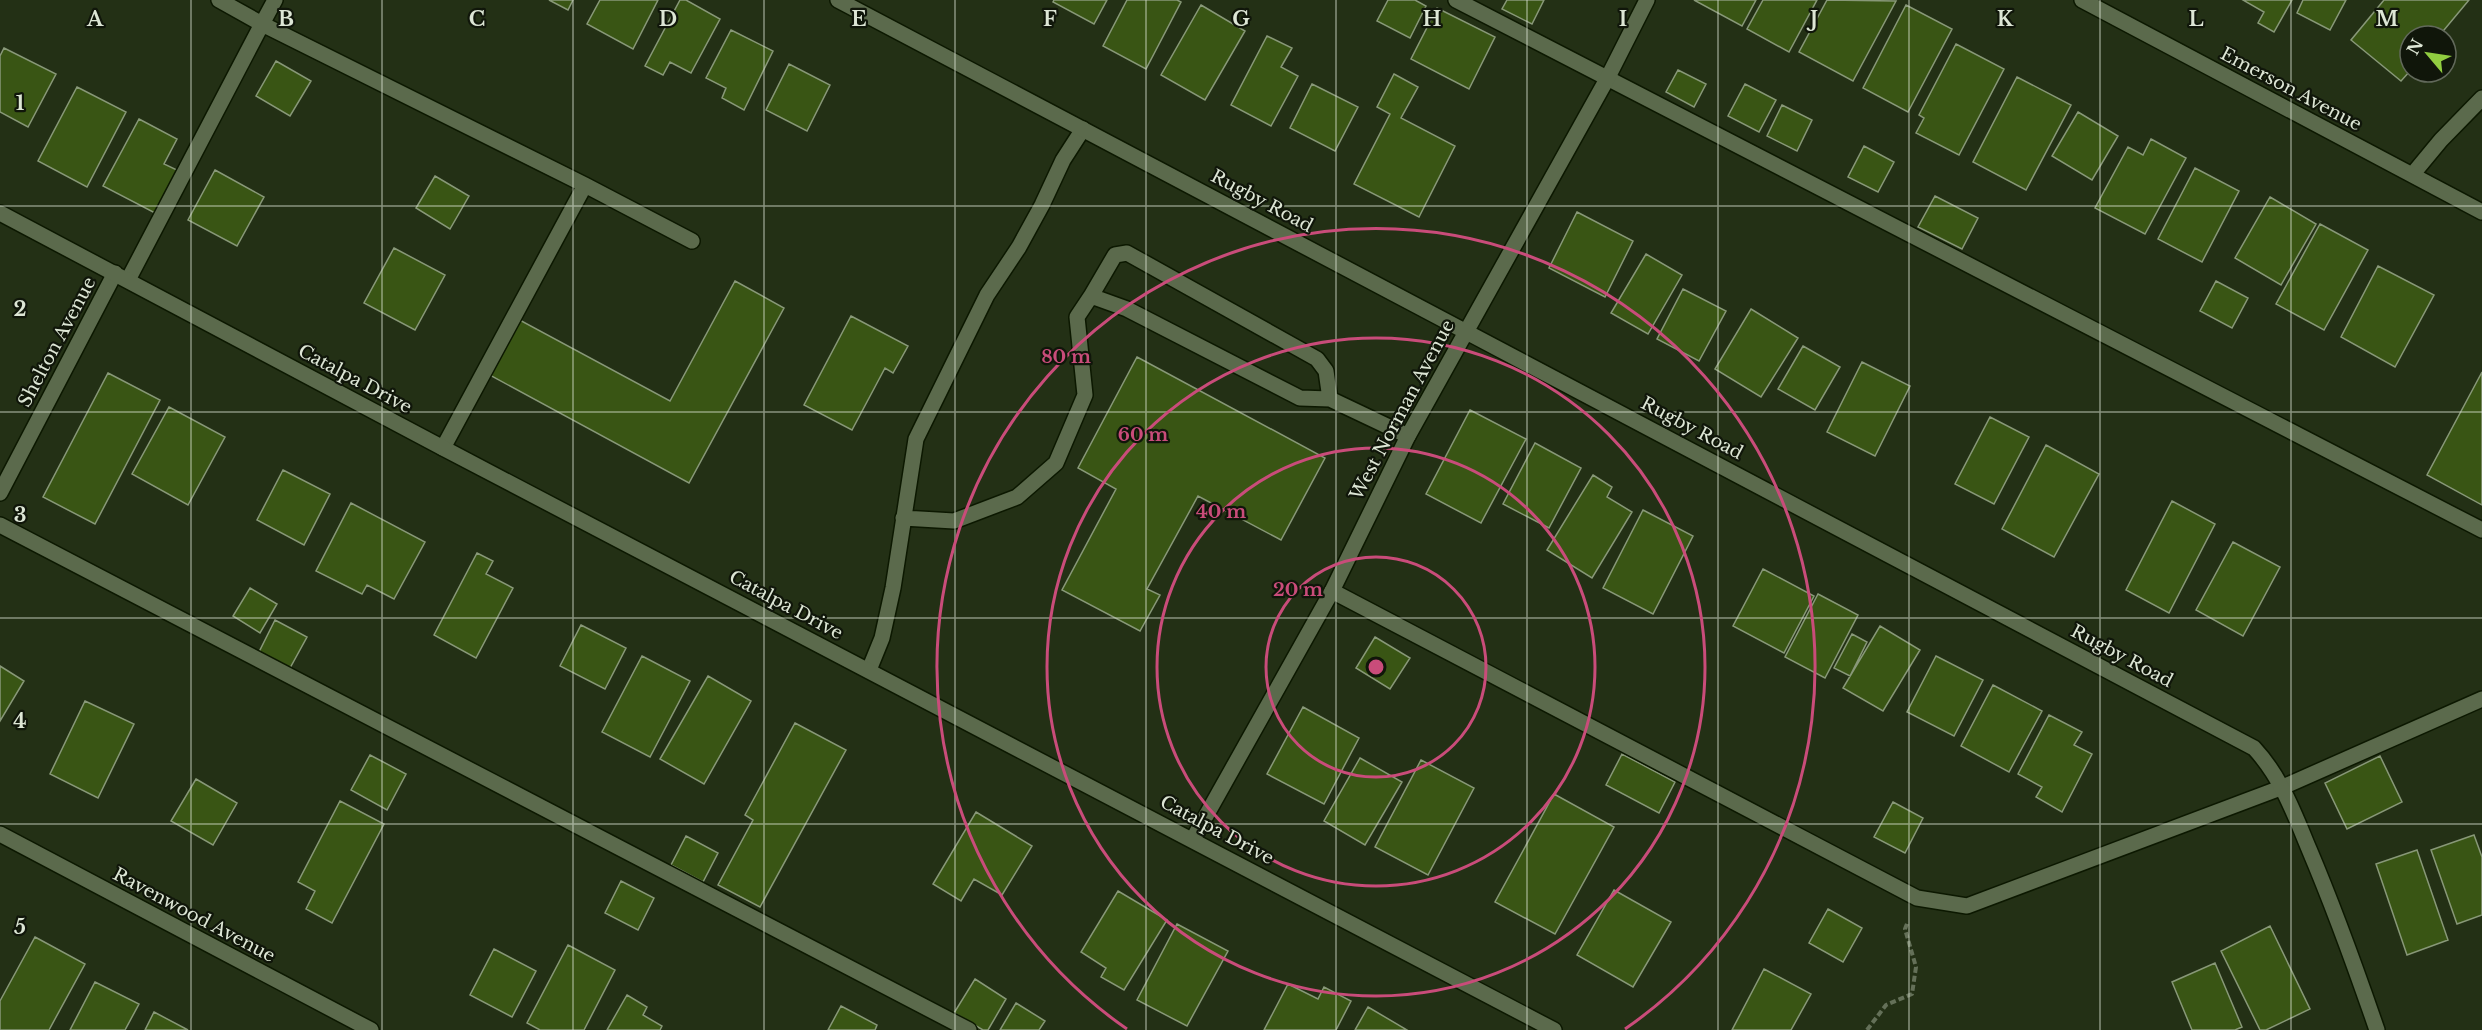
<svg xmlns="http://www.w3.org/2000/svg" width="2482" height="1030" font-family="'Libre Baskerville',serif">
  <rect width="100%" height="100%" fill="#233015"/>
  <path fill="#395514" stroke="#889878" stroke-width="1.5" d="M549,0h24l-5,10z
    M600,0h58l-25,49 -46,-25z
    M680,0h6l34,19 -29,54 -21,-11 -7,13 -18,-9z
    M1054,0h53l-13,24 -41,-22z
    M1127,0h50l4,2 -35,67 -43,-23z
    M1388,0h27l11,6 -16,32 -33,-17z
    M1507,0h37l-12,24 -30,-15z
    M1694,0h62l-14,26z
    M1763,0h54l-28,52 -42,-23z
    M1827,0l69,1 -43,80 -54,-29z
    M2243,0h49l-18,32 -16,-9 6,-11z
    M2303,0h43l-16,30 -33,-17z
    M2384,0h85l-30,36h-29v35l-9,10 -50,-41z
    M1201,5l44,26 -40,69 -44,-25z
    M1906,5l46,24 -44,83 -45,-24z
    M1437,8l58,29 -26,52 -58,-30z
    M731,30l42,21 -29,59 -22,-12 4,-10 -20,-10z
    M1267,36l25,12 -11,19 17,9 -27,50 -40,-21z
    M1956,44l48,25 -45,86 -43,-22 8,-15 -5,-3z
    M4,48l52,26 -28,53 -28,-15v-56z
    M276,61l35,20 -21,35 -34,-20z
    M789,64l41,21 -23,46 -41,-21z
    M1678,70l28,14 -12,23 -28,-15z
    M1394,74l24,13 -17,31 54,28 -36,71 -65,-33 36,-70 -13,-7z
    M2017,77l54,28 -45,85 -53,-28z
    M1312,84l46,23 -23,44 -45,-23z
    M1745,84l31,16 -17,32 -31,-16z
    M77,87l49,25 -39,75 -49,-26z
    M1782,105l30,15 -15,31 -30,-15z
    M2078,112l40,24 -26,44 -40,-24z
    M139,119l38,20 -13,25 13,6 -22,43 -52,-27z
    M2151,139l35,19 -41,76 -50,-26 33,-61 15,8z
    M1864,146l30,16 -16,30 -30,-15z
    M2195,168l44,23 -37,71 -44,-23z
    M215,170l49,27 -27,49 -49,-26z
    M435,176l34,20 -19,33 -34,-21z
    M1935,196l43,22 -16,31 -44,-22z
    M2270,197l46,27 -35,61 -46,-27z
    M1577,212l56,29 -28,56 -56,-29z
    M2320,224l48,26 -44,80 -48,-26z
    M394,248l51,27 -30,55 -51,-27z
    M1646,254l36,21 -34,59 -37,-21z
    M2378,266l56,29 -39,72 -54,-30z
    M735,281l49,27 -95,175 -203,-110 30,-55 154,83z
    M2216,281l32,17 -16,30 -32,-17z
    M1683,289l43,22 -27,50 -42,-22z
    M1751,309l47,29 -37,59 -46,-28z
    M851,316l57,30 -15,27 -8,-5 -33,62 -48,-25z
    M1803,346l37,21 -25,43 -37,-21z
    M1137,357l188,101 -44,82 -83,-44 -51,93 13,6 -20,36 -78,-41 54,-101 -38,-21z
    M1862,362l48,24 -35,70 -48,-24z
    M2482,372v133l-55,-30z
    M108,373l52,27 -65,124 -52,-27z
    M169,407l56,30 -37,68 -56,-31z
    M1470,410l56,29 -45,84 -55,-29z
    M1990,417l39,20 -35,67 -39,-20z
    M1535,443l46,25 -32,60 -46,-24z
    M2046,445l53,29 -45,83 -52,-28z
    M283,470l47,24 -26,51 -47,-25z
    M1593,475l19,12 -5,10 25,15 -40,66 -45,-28z
    M2172,501l43,23 -46,89 -43,-23z
    M351,503l74,39 -31,57 -27,-14 -5,9 -46,-23z
    M1643,510l50,26 -40,78 -50,-26z
    M2233,542l47,25 -37,69 -47,-26z
    M477,553l16,8 -7,13 27,14 -37,70 -42,-23z
    M1763,569l51,27 -30,57 -51,-27z
    M250,588l27,16 -17,29 -27,-17z
    M1818,594l40,21 -33,63 -40,-21z
    M275,620l32,17 -17,31 -31,-16z
    M581,625l45,23 -21,41 -45,-23z
    M1880,626l40,24 -37,61 -40,-23z
    M1852,634l15,8 -17,34 -16,-8z
    M1375,637l35,21 -20,31 -34,-21z
    M642,656l48,25 -40,76 -48,-25z
    M1936,656l47,24 -29,56 -47,-24z
    M0,666l24,15 -24,40z
    M708,676l43,25 -47,83 -44,-25z
    M1993,685l49,26 -33,61 -48,-26z
    M85,701l49,23 -36,74 -48,-24z
    M1303,707l56,31 -35,66 -57,-30z
    M2049,715l33,17 -8,13 18,9 -30,58 -26,-15 6,-10 -24,-13z
    M795,723l51,27 -86,157 -42,-22 35,-65 -8,-5z
    M1622,754l53,28 -16,31 -53,-28z
    M370,755l36,19 -19,36 -36,-20z
    M2380,756l22,46 -55,27 -22,-46z
    M1360,758l42,24 -37,63 -41,-24z
    M1421,760l53,28 -46,87 -53,-28z
    M196,779l41,24 -24,42 -42,-24z
    M1554,794l60,33 -59,107 -60,-32z
    M340,801l44,23 -52,99 -26,-14 9,-18 -17,-9z
    M1893,802l30,16 -18,35 -31,-16z
    M976,812l56,34 -30,49 -28,-16 -13,22 -28,-17z
    M2474,835l8,22v58l-25,9 -26,-74z
    M686,836l32,17 -15,29 -32,-17z
    M2417,850l31,90 -41,15 -31,-91z
    M621,881l33,17 -16,32 -33,-17z
    M1614,890l57,32 -38,65 -56,-32z
    M1118,891l49,29 -43,70 -23,-13 5,-9 -25,-16z
    M1828,909l34,19 -19,34 -34,-19z
    M1177,924l51,27 -41,75 -50,-26z
    M2270,926l40,83 -44,21h-6l-39,-79z
    M35,937l50,27 -36,66h-49v-29z
    M568,945l47,25 -31,60h-44l-13,-7z
    M494,949l42,22 -24,46 -42,-22z
    M2215,963l27,64 -7,3h-43l-20,-48z
    M1764,969l47,25 -20,36h-59z
    M975,979l31,20 -18,31h-5l-29,-17z
    M95,982l44,22 -14,26h-55z
    M1288,984l30,15 6,-12 27,14 -15,29h-72z
    M627,995l20,12 -4,8 19,11 -2,4h-53z
    M1016,1003l29,18 -6,9h-39z
    M841,1006l36,19 -2,5h-47z
    M1368,1007l39,23h-52z
    M154,1012l34,18h-43z"/>
  <g fill="none" stroke-linecap="round" stroke-linejoin="round">
    <defs>
      <path id="service" d="M219,0l43,24 13,-24
        M1456,0l1026,530
        M128,280l134,-256 323,161 107,56
        M1091,296l24,-41 12,-2 190,106 9,12 4,28
        M443,448l142,-263
        M903,518l51,3 63,-24 39,-34 29,-68 -8,-78 14,-21 36,13 173,89 30,1 78,37
        M0,525l969,505
        M1332,591l585,307 50,8 316,-119 199,-88
        M869,670l13,-32 11,-50 23,-149 71,-144 32,-48 23,-42 21,-45 20,-31"/>
      <path id="minor" d="M838,0l1416,748c27,29 40,65 55,101 25,59 47,120 68,181
        M2082,0l400,212
        M2412,175l29,-35 41,-42
        M0,493l115,-220
        M0,834l371,196
        M1193,839l139,-248 76,-155 199,-357 40,-79"/>
      <path id="tertiary" d="M0,213l443,235 1111,582"/>
    </defs>
    <use href="#service" stroke="#0c1800" stroke-width="18"/>
    <use href="#minor" stroke="#0c1800" stroke-width="18"/>
    <use href="#tertiary" stroke="#0c1800" stroke-width="18"/>
    <path stroke="#647058" stroke-width="4" stroke-dasharray="6 3" stroke-linecap="butt" d="M1867,1030l19,-25 26,-11 4,-27 -11,-38 3,-8"/>
    <use href="#service" stroke="#5b6a4c" stroke-width="15"/>
    <use href="#minor" stroke="#5b6a4c" stroke-width="15"/>
    <use href="#tertiary" stroke="#5b6a4c" stroke-width="15"/>
  </g>
  <path fill="none" stroke="#dde6d5" stroke-width="1.5" stroke-opacity="0.55" d="M191,0v1030M382,0v1030M573,0v1030M764,0v1030M955,0v1030M1146,0v1030M1336,0v1030M1527,0v1030M1718,0v1030M1909,0v1030M2100,0v1030M2291,0v1030M0,206h2482M0,412h2482M0,618h2482M0,824h2482"/>
  <g fill="none" stroke="#c94c7a" stroke-width="3">
    <circle cx="1376" cy="667" r="110"/>
    <circle cx="1376" cy="667" r="219"/>
    <circle cx="1376" cy="667" r="329"/>
    <path d="M1127 1029A439 439 0 1 1 1625 1029"/>
  </g>
  <g text-anchor="middle" stroke-width="4.5" stroke-linejoin="round" paint-order="stroke">
    <g font-size="18" fill="#dde6d5" stroke="#10160a">
      <text transform="translate(2291 89) rotate(28)" y="6">Emerson Avenue</text>
      <text transform="translate(1262 201) rotate(28)" y="6">Rugby Road</text>
      <text transform="translate(57 342) rotate(-62)" y="6">Shelton Avenue</text>
      <text transform="translate(355 379) rotate(28)" y="6">Catalpa Drive</text>
      <text transform="translate(1402 410) rotate(-62)" y="6">West Norman Avenue</text>
      <text transform="translate(1692 428) rotate(28)" y="6">Rugby Road</text>
      <text transform="translate(786 605) rotate(28)" y="6">Catalpa Drive</text>
      <text transform="translate(2122 656) rotate(28)" y="6">Rugby Road</text>
      <text transform="translate(1217 830) rotate(28)" y="6">Catalpa Drive</text>
      <text transform="translate(194 915) rotate(28)" y="6">Ravenwood Avenue</text>
    </g>
  </g>
  <g font-size="20" text-anchor="middle" font-weight="bold" fill="#dde6d5" stroke="#10160a" stroke-width="4.5" stroke-linejoin="round" paint-order="stroke">
    <text x="95" y="26">A</text>
    <text x="286" y="26">B</text>
    <text x="477" y="26">C</text>
    <text x="668" y="26">D</text>
    <text x="859" y="26">E</text>
    <text x="1050" y="26">F</text>
    <text x="1241" y="26">G</text>
    <text x="1432" y="26">H</text>
    <text x="1623" y="26">I</text>
    <text x="1814" y="26">J</text>
    <text x="2005" y="26">K</text>
    <text x="2196" y="26">L</text>
    <text x="2387" y="26">M</text>
    <text x="20" y="110">1</text>
    <text x="20" y="316">2</text>
    <text x="20" y="522">3</text>
    <text x="20" y="728">4</text>
    <text x="20" y="934">5</text>
  </g>
  <circle cx="1376" cy="667" r="9" fill="#c94c7a" stroke="#10160a" stroke-width="3"/>
  <g font-size="18" text-anchor="middle" font-weight="bold" fill="#c94c7a" stroke="#10160a" stroke-width="4.5" stroke-linejoin="round" paint-order="stroke">
    <text x="1066" y="363">80 m</text>
    <text x="1143" y="441">60 m</text>
    <text x="1221" y="518">40 m</text>
    <text x="1298" y="596">20 m</text>
  </g>
  <g transform="translate(2428 54) rotate(299)"><circle r="28" fill="#10160a" stroke="#62695b" stroke-width="1.5"/>
  <path d="M0-4.5L10 22L0 15L-10 22Z" fill="#91cd40"/>
  <text y="-9" font-size="16" font-weight="bold" text-anchor="middle" fill="#dde6d5">N</text>
  </g>
</svg>
